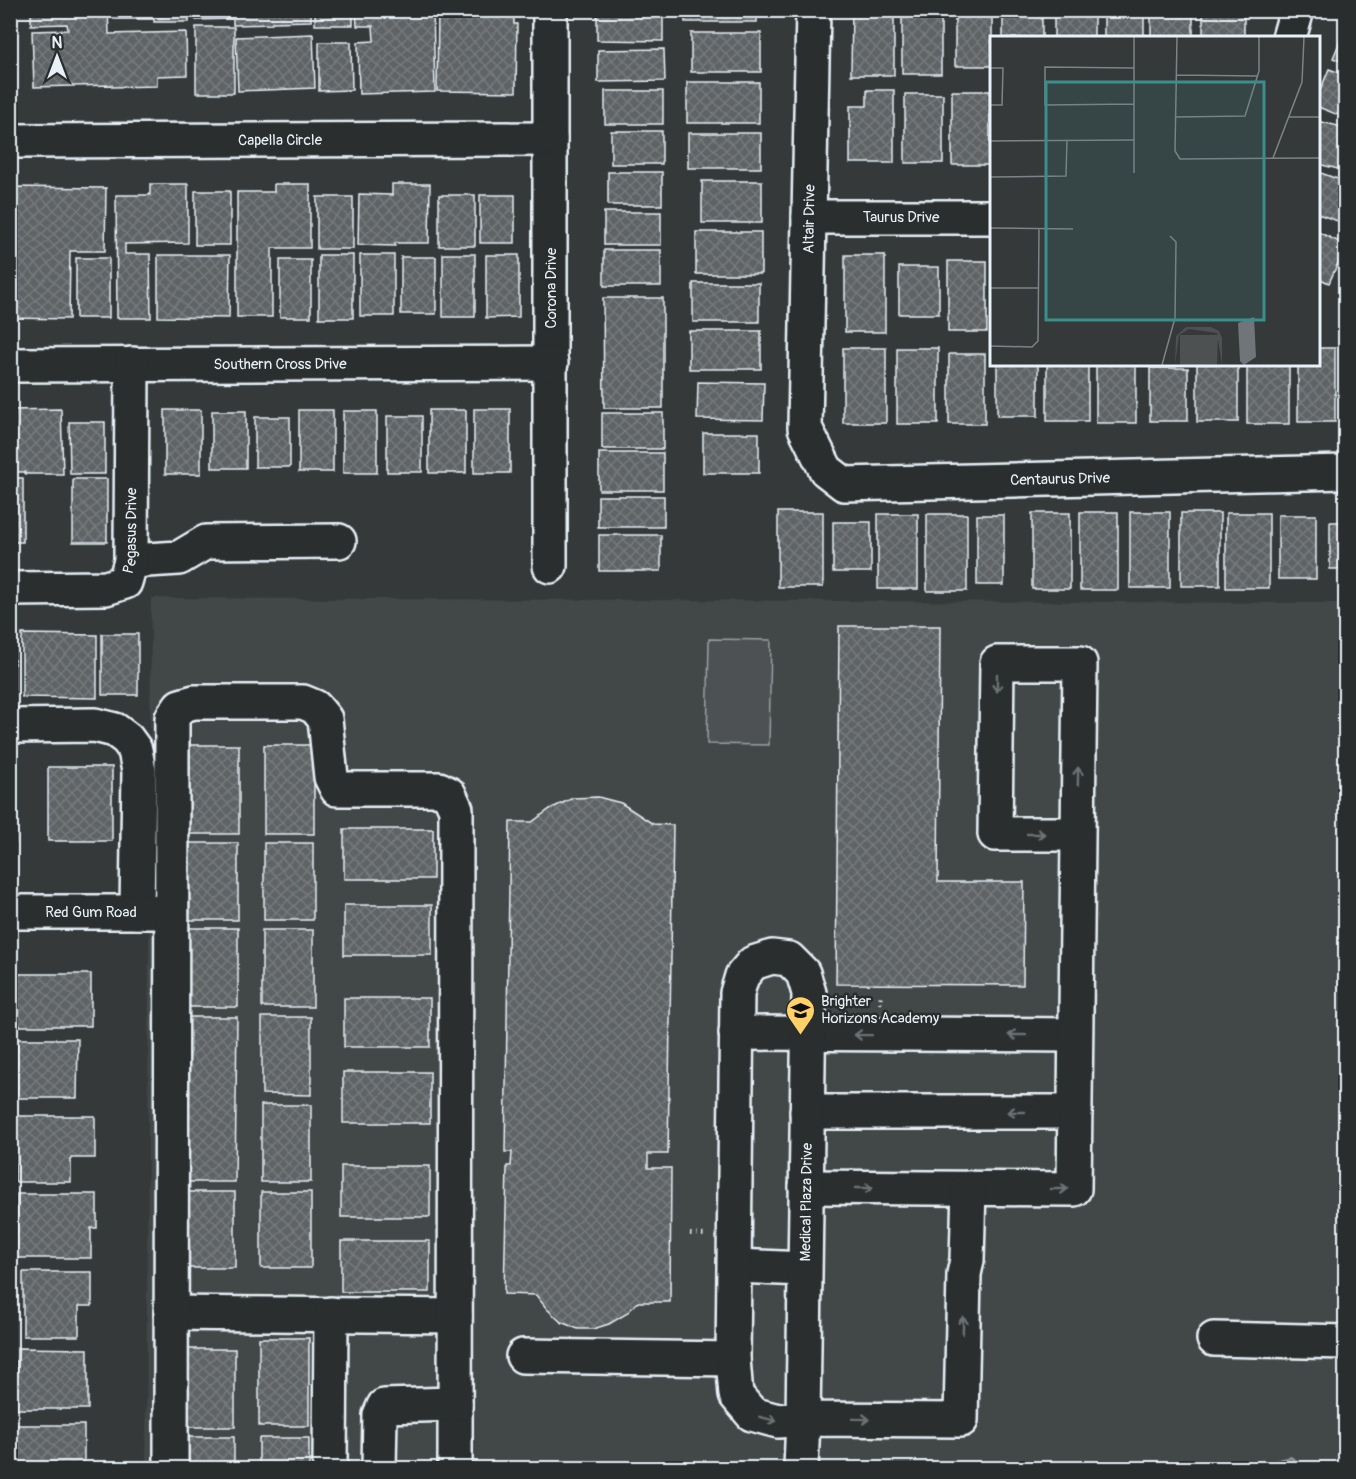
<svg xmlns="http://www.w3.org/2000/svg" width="1356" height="1479" font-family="Pangolin,sans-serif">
  <defs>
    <pattern id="water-waves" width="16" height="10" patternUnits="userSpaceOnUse" patternTransform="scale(1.5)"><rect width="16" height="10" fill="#707579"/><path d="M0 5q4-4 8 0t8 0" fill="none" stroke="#5b5e62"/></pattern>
    <pattern id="building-cross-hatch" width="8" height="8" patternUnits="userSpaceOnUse" patternTransform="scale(1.5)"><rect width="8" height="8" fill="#5f6365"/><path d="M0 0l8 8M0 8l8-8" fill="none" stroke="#767a7c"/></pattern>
  </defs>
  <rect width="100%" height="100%" fill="#35393a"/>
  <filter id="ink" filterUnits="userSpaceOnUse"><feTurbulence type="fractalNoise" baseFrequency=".0167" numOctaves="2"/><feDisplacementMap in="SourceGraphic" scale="12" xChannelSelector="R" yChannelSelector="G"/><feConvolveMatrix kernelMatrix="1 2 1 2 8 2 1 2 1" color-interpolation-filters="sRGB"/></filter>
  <g filter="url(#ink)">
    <path fill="#424647" d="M151,598l1194,5v865h-1199z"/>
    <path fill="#4d5152" stroke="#9aa1a5" stroke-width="1.5" d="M709,639l62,1 -2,105 -62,-1z"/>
    <path fill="url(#water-waves)" stroke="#a0a7ac" stroke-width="1.5" d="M1291,1457l15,11h-63z"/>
    <path fill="url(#building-cross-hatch)" stroke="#e8f1f8" stroke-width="1.5" d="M31,10h77l1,24 77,-2 1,43 -30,1v10l-45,1v-2l-78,2 -2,-56 36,-1 -1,-6 -36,1z
      M114,10h75v12h-35v-3h-40z
      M196,10h115v11l-39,1v2l-39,1v-6l-37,1z
      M315,10h38v15h-38z
      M356,10h77l2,82 -76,2 -1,-52 16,-1 -1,-15h-16z
      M438,10h76v14h3l-1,68 -79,-1z
      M597,10h66v31l-66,-1z
      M685,10h72v12h-72z
      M852,10h42v65h-43z
      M902,10h39v64h-39z
      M955,10h37v56h-37z
      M1003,10h39v28h-39z
      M1054,10h40v28h-40z
      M1104,10h40v28h-40z
      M1151,10h42v28h-42z
      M1203,10h41v28h-41z
      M196,27h38v66h-38z
      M1346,27v36l-13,-5z
      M691,33h70v39h-70z
      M313,34l2,54 -77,3 -2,-54z
      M319,42h32l1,48 -33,1z
      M664,49l1,32 -67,1v-32z
      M1329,69l17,6v43l-28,-11v-11z
      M687,82h72v41h-72z
      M867,90h27v73h-44v-57h17z
      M605,91h58v33h-58z
      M952,91h38v74h-38z
      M905,94h38v69h-38z
      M1318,121l28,7v43l-28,-7z
      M611,131h51v33h-51z
      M688,133h73v35h-73z
      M608,172h54v33h-54z
      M1318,172l28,10v42l-28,-10z
      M702,181h60v42h-60z
      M150,184h38v59l-63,1v10h25l1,64h-34l-1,-123h34z
      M274,184h36v64h-38v69h-35v-125h37z
      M392,184h38l-1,59h-34v3l-37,-1 1,-51 33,1z
      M10,187l96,1 -1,63h-35l-1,68 -59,-1z
      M195,191h35v54h-35z
      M439,195h36v51h-36z
      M480,195h35v48h-35z
      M317,197h36v52h-36z
      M604,212h57v33h-57z
      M696,232h65v42h-65z
      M1318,232l28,13 -17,38 -11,-5z
      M604,250h57v36h-57z
      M443,254h32v63h-32z
      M158,255h72l-1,63 -71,-1z
      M319,255h34v63h-34z
      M360,255h34v61h-34z
      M486,255h33v62l-33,1z
      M845,255h40v77h-40z
      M401,257h35v57h-35z
      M76,258h33v60h-33z
      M280,260h31v57h-31z
      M948,261h39v71h-39z
      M899,267h40v47h-40z
      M693,283h66v39h-66z
      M603,298h60v110h-59z
      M689,331h72v38h-72z
      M843,348h43v75h-43z
      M897,348h41v76h-41z
      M1318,348h17v74h-37v-58h20z
      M949,354h36v70h-36z
      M997,364h41v52h-41z
      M1047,364h41v57h-41z
      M1096,364h40v59h-40z
      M1197,364h41v58h-41z
      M1247,364h42v60h-42z
      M1150,368h38v53h-38z
      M698,382l66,1 -1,37 -66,-1z
      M61,409l2,65h-38v-2h-15v-62z
      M474,409h36v64h-36z
      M165,410h36v64h-36z
      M299,410h34v62h-34z
      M429,410h37v63h-37z
      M212,411h34v57h-34z
      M343,411h34v62h-34z
      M602,413h61v36h-61z
      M387,416h35v56h-35z
      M255,417h35v50h-35z
      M69,422h36v52h-35z
      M703,433h56v40h-56z
      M599,453h64v37h-64z
      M10,478h13v64h-13z
      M73,479h34v63h-34z
      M598,496h66v31h-66z
      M778,512h45v75h-45z
      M1080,512h38v78h-38z
      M1130,512h40v76h-40z
      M1032,513h38v76h-38z
      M1181,513h39v73h-39z
      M1226,513h43v75h-43z
      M878,514h40v75h-40z
      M927,514h40v77h-40z
      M977,515h27v70h-27z
      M1278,515h38v64h-38z
      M833,522h38v50h-38z
      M1330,522h16v47h-16z
      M599,535h62v36h-62z
      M839,626h101l-2,256h86l-1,103 -187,-1z
      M10,634h4v65h-4z
      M22,634l75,1v63l-75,-1z
      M102,634h36v61h-36z
      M189,745h50v89h-50z
      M264,745h50v89h-50z
      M48,767h64v74h-64z
      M10,775h5v68h-5z
      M598,797l23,6 32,21 20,1 -5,329h-20v14h23l-1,134h-32l-12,12 -17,10 -16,5h-15l-17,-7 -14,-13 -11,-14 -32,-1 3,-128h4l1,-14h-7l5,-330h22l18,-13 23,-11z
      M344,829h89v50h-89z
      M189,843h49v77h-49z
      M264,843h49v77h-49z
      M344,905h88v50h-88z
      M189,928h49v79h-49z
      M262,930h51v77h-51z
      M15,974h76v52h-76z
      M344,998h86v49h-86z
      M186,1017h51l-2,165h-49z
      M262,1017h49v78l-49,-1z
      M17,1039h61l-1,59h-60z
      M343,1072h87v51h-87z
      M261,1105h50v77h-50z
      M15,1116h80v42h-24v24h-56z
      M341,1166h89v51h-89z
      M184,1192h51v76h-51z
      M261,1192h50v76h-50z
      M17,1194h80v34h-6v30h-74z
      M341,1241h89v51h-89z
      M23,1272h69v34h-13v30h-56z
      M259,1338h50v88h-50z
      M17,1348l71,1v60h-72z
      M184,1349h51v78h-51z
      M14,1425h70v43h-70z
      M184,1437h50v31h-50z
      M259,1438h50v30h-50z"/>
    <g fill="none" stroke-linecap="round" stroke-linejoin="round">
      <defs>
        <g id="minor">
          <path d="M550,10v556"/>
          <path id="s1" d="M813,10l-8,418 21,42 18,14 502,-12"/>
          <path d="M1289,38l8,-28"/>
          <path id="s2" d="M10,141l540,-2"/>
          <path id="s3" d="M809,217h183"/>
          <path id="s4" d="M10,365l541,-2"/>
          <path d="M131,561l48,-3 27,-16 133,-1"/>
          <path id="s5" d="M10,589l96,-1 19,-6 6,-21 1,-197"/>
          <path d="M10,726l85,-1 20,5 12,9 8,11 4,21 -2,141"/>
          <path id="s6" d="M10,912h148"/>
          <path d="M736,1033l339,2"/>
          <path d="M807,1112h268"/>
          <path d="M806,1187l268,2 6,-526h-83l-2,171h82"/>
          <path d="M735,1266l69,3"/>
          <path d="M171,1313l284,3"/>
          <path d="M1214,1339l132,3"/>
          <path d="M523,1356l210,3"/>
          <path d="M171,1468l1,-750 8,-12 14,-4h109l12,5 10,12 6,58 6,12h102l10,5 7,15 -1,659"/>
          <path d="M330,1468l1,-154"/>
          <path d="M379,1468l1,-53 4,-9 71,-2"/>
          <path id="s7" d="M801,1468l2,-49 6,-426 -6,-20 -14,-14 -17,-2 -19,6 -11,13 -5,17 -4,366 3,36 16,19 26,7 25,-2 158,1 3,-146 3,-14 2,-72"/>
        </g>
      </defs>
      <use href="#minor" stroke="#e8f1f8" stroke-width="38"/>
      <path stroke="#e8f1f8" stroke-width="4" stroke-dasharray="1.5 4.5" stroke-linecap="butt" d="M880,1004l1,-12
        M690,1234l15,1"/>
      <use href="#minor" stroke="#2a2d2e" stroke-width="33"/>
    </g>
    <defs><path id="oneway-shaft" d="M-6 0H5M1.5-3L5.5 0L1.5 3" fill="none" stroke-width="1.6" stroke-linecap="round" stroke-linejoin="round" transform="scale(1.5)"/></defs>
    <g stroke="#6c7275">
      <use href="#oneway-shaft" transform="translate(997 683) rotate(90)"/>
      <use href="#oneway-shaft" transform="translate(1078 776) rotate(-89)"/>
      <use href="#oneway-shaft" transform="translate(1036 834)"/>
      <use href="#oneway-shaft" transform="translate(863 1035) rotate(-179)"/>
      <use href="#oneway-shaft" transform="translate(1017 1035) rotate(-180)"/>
      <use href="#oneway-shaft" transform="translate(1016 1112) rotate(-180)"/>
      <use href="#oneway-shaft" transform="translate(864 1188)"/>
      <use href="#oneway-shaft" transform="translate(1059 1189)"/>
      <use href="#oneway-shaft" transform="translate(963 1325) rotate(-89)"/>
      <use href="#oneway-shaft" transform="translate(768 1419) rotate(15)"/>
      <use href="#oneway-shaft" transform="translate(861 1419) rotate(1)"/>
    </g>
  </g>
  <defs>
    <symbol id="school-pin" viewBox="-11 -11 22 30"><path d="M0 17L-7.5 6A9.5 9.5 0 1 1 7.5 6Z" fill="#ffd166" stroke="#2a2d2e"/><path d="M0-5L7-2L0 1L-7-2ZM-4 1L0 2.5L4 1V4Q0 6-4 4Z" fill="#111"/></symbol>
  </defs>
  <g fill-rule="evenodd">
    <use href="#school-pin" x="784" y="994" width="33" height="45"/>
  </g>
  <g text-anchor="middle" stroke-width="5" stroke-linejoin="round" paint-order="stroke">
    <g font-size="15" fill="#e8f1f8" stroke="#2a2d2e">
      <text dy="5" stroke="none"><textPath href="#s2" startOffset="270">Capella Circle</textPath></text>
      <text dy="5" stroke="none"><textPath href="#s3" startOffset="92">Taurus Drive</textPath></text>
      <text transform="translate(809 219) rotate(-89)" y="5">Altair Drive</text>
      <text transform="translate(551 288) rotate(-90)" y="5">Corona Drive</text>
      <text dy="5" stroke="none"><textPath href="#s4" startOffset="270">Southern Cross Drive</textPath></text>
      <text dy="5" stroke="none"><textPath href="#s1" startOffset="704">Centaurus Drive</textPath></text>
      <text dy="5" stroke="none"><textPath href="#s5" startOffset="168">Pegasus Drive</textPath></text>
      <text dy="5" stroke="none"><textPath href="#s6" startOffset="81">Red Gum Road</textPath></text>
      <text dy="5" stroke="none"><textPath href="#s7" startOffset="266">Medical Plaza Drive</textPath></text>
    </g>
    <g font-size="15" fill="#e8f1f8" stroke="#2a2d2e" text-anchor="start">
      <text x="821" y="1006">Brighter<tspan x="821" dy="17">Horizons Academy</tspan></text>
    </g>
  </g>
  <g transform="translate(990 36)">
    <rect width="330" height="330" fill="#35393a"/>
    <path d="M196,291h25l8,4 3,7v27l-5,-32 -28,-4 -10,6 -4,30 1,-29zM190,299h38l-1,30h-37z" fill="#4d5152"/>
    <path d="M264,281l2,40 -12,8 -4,-4 -2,-38z" fill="#707579"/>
    <path fill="none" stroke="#7d8386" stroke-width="1.5" d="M187,1l-2,114 5,8 140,-1M0,32h13l-1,37h-12M144,32l-89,-1v38l89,-1M187,39l80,1M186,81l69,-1 14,-45v-34M299,81h31M0,105l145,-1M283,122l29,-76 2,-45M144,137v-136M0,141l76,-1 1,-36M0,192l83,1M0,252h48M0,310l42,1 6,-6 1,-112M172,329l13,-47 1,-76 -6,-6"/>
    <path fill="#3a8f8a" fill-opacity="0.15" stroke="#3a8f8a" stroke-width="3" d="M56,46h218v238h-218z"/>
    <rect width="330" height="330" fill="none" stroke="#e8f1f8" stroke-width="3"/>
  </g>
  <rect width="1356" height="1479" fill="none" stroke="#2a2d2e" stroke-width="36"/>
  <rect x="18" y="18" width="1320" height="1443" fill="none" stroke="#e8f1f8" stroke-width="2" filter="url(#ink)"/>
  <g transform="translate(57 57)" stroke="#2a2d2e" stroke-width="4.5" paint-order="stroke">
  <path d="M0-4.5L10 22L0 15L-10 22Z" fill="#e8f1f8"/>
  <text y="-9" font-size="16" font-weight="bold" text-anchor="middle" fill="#e8f1f8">N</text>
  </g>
</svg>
